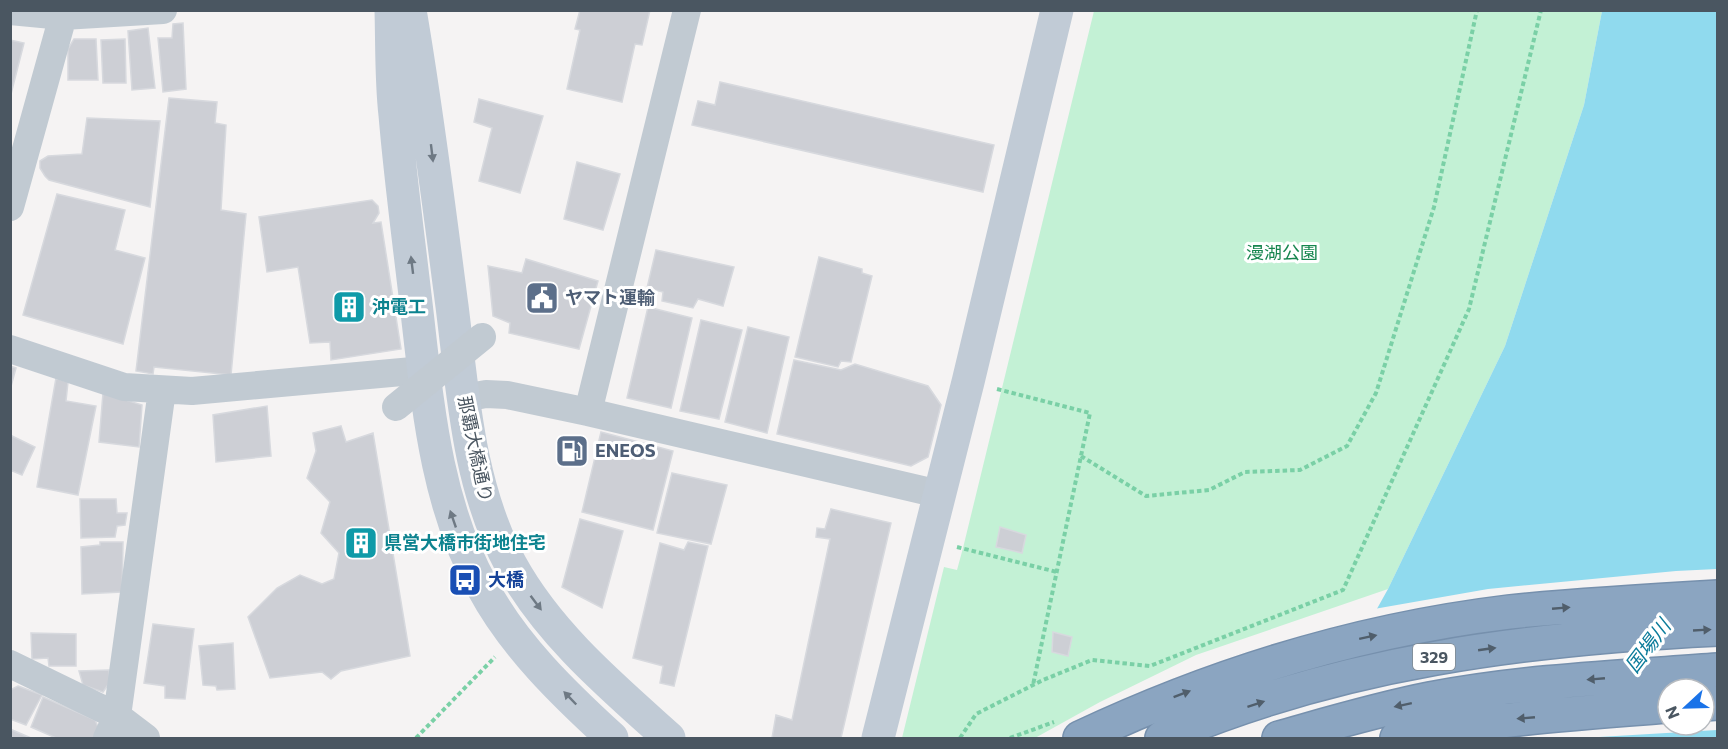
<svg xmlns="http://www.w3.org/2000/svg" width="1728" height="749" font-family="Commissioner,'Noto Sans JP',sans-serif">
  <rect width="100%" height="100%" fill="#f5f3f3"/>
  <path fill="#c3f1d5" d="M1094,11h508l-18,94 -79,241 -117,243 -192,66 -96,47 -65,36h-133l42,-171 13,3 6,-22z"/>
  <path fill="#90daee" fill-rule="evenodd" d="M1602,11h115v727h-412l83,-149 117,-243 79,-241zM1668,689h36v36h-36z"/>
  <path fill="#f5f3f3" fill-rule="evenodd" d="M1717,569v161l-135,8h-280l72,-129 114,-20 188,-18zM1668,689h36v36h-36z"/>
  <path fill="#cdcfd5" stroke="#d7d9de" stroke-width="1.5" d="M580,10h70l-8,35 -7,-1 -13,58 -55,-13 13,-59 -5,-1z
    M183,23l3,66 -23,3 -5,-54h14l1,-14z
    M148,28l7,60 -23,2 -4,-59z
    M74,39h22l2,41h-30v-31z
    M125,39l1,44h-23l-2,-43z
    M10,40l14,3 -14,55z
    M720,82l274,63 -11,47 -291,-67 6,-24 17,4z
    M169,98l48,4 -2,21 11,2 -5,85 25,4 -15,161 -77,-8 -1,7 -17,-3z
    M479,99l64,17 -23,77 -41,-12 13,-53 -18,-6z
    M87,118l73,3 -10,86 -101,-27 -4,-4 -5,-8v-7l8,-5 34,-2z
    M577,162l43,12 -17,56 -39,-11z
    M57,194l68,16 -10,40 30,8 -22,86 -100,-29z
    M372,200l6,6 1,7 -6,10 8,-1 20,127 -70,11 -1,-18 -20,1 -12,-76 -31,5 -8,-55z
    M656,250l78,17 -11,39 -25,-7 -5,9 -31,-7 1,-9 -16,-4z
    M819,257l43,12v4l10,3 -21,86 -10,-1 -3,6 -43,-10z
    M526,259l72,22 -19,68 -70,-16 1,-10 -17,-7 -5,-50 34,7z
    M648,307l44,11 -21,90 -44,-10z
    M701,320l41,10 -23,89 -39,-8z
    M748,327l41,10 -22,96 -42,-11z
    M794,360l47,10 14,-6 73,22 13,19 -13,52 -17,9 -134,-32z
    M10,366l6,2 -6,22z
    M56,378l12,4 -2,19 30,5 -18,89 -41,-8z
    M103,393l39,12 -3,42 -40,-5z
    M267,406l4,50 -55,6 -3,-47z
    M341,426l5,16 27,-9 37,223 -69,15 -10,8 -9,-7 -52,6 -22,-61 29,-29 23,-13 22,9 12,-5 5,-26 -18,-20 9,-31 -23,-24 9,-27 -3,-18z
    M601,432l72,19 -20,79 -71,-18z
    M10,435l25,12 -13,28 -12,-5z
    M672,473l55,12 -16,59 -54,-11z
    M80,499h36l1,14h10l-2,12 -8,1 -2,11 -34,1z
    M831,509l60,14 -50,215h-69l4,-23 16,5 38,-181 -14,-2 1,-9 8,1z
    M580,519l43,12 -21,77 -40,-21z
    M1000,527l26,8 -4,18 -26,-6z
    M100,542h23l-1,50 -40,2 -1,-47 19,-2z
    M688,542l20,4 -34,140 -14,-3 3,-17 -30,-8 27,-115 24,7z
    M153,624l41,5 -9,70 -20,-1v-12l-21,-3z
    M1053,632l19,5 -4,19 -16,-4z
    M31,633l45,1v32h-27l-1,-8 -16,1z
    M233,643l2,46 -18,1 -1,-4 -13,-1 -4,-39z
    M109,670l1,12 -7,10 -20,-7 -4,-14z
    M18,686l24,9 -16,30 -16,-6v-26l2,-4z
    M43,697l52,23 4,9 -4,9h-39l-25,-11z
    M10,729l21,9h-21z"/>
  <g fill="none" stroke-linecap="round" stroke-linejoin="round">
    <defs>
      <path id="highway" d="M1704,704l14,-1
        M1080,738c136,-64 280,-108 429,-126 69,-7 139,-11 209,-15
        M1162,738c177,-76 365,-100 556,-109
        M1279,738c50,-14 100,-29 151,-39 94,-18 192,-22 288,-29
        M1397,738c89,-19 180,-25 271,-32"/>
    </defs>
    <use href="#highway" stroke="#7690ad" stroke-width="36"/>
    <path stroke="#7ad0a6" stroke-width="4" stroke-dasharray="4.5 3" stroke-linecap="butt" d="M997,389l93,24 -57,272
      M1081,456l65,40 63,-6 36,-18 55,-2 47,-24 29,-53 58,-186 43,-197
      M957,547l100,25
      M416,738l79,-81
      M960,738l16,-24 67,-34 49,-20 58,6 193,-76 126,-281 72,-299
      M1010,738l44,-16"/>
    <path stroke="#c1cad2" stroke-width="28" d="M10,11l53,5 100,-6
      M10,207l53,-191
      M10,349l114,38 68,4 232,-21
      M464,398l22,-4 21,1 81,17 351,82
      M588,412l99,-402
      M10,664l107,52 29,22
      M107,738l10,-22 45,-326"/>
    <path stroke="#c1cbd6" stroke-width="33" d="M391,10c1,35 0,70 4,105 5,60 13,120 20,180 12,99 18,204 68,293 31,58 81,106 129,150
      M410,10c17,99 29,197 42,296 11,87 16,180 59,259 38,69 100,121 158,173
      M878,738l90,-356 89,-372"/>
    <use href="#highway" stroke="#8ba5c1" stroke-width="33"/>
    <path stroke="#c1cad2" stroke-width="28" d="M396,407l86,-70"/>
  </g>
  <defs><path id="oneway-solid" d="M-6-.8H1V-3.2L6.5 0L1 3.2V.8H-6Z" transform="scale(1.5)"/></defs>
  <g fill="#6e7984">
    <use href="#oneway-solid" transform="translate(432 153) rotate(83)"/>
    <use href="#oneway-solid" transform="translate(412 265) rotate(-97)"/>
    <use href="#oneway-solid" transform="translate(453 519) rotate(-109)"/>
    <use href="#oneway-solid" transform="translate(536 603) rotate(53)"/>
    <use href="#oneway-solid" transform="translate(570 698) rotate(-134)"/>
  </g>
  <g fill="#505e6b">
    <use href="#oneway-solid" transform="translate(1561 608) rotate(-5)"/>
    <use href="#oneway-solid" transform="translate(1702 630) rotate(-3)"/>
    <use href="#oneway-solid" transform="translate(1368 637) rotate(-12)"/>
    <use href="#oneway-solid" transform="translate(1487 649) rotate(-8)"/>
    <use href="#oneway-solid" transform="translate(1596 679) rotate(175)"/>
    <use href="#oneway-solid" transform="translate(1182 694) rotate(-21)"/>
    <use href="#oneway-solid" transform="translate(1256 704) rotate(-18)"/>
    <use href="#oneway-solid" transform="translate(1403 705) rotate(168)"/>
    <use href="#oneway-solid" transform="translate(1526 718) rotate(175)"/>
  </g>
  <defs>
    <symbol id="civic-square" viewBox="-11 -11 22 22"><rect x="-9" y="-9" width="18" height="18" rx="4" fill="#5c6f8a" stroke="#fff"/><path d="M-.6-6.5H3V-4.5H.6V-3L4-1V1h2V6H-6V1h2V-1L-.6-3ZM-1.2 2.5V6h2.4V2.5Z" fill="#fff"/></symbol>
    <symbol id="building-square" viewBox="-11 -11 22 22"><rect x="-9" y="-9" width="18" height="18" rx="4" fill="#0f9aa8" stroke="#fff"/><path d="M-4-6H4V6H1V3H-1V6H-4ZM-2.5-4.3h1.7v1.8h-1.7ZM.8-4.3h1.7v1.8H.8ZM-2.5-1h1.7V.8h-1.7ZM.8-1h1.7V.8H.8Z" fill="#fff"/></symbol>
    <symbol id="fuel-square" viewBox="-11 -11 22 22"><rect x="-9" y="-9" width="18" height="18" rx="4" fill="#5c6f8a" stroke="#fff"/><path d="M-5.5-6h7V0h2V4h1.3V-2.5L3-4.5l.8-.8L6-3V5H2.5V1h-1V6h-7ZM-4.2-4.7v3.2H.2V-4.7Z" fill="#fff"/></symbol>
    <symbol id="bus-square" viewBox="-11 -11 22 22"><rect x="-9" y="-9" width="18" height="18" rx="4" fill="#1a4fb4" stroke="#fff"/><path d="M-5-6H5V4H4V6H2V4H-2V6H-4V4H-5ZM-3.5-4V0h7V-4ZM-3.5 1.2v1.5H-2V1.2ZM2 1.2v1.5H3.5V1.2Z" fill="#fff"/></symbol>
  </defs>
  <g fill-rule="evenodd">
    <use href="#civic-square" x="523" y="279" width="38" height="38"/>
    <use href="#building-square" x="330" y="288" width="38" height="38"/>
    <use href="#fuel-square" x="553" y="432" width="38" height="38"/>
    <use href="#building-square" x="342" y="524" width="38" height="38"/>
    <use href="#bus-square" x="446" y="561" width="38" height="38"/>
  </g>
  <g text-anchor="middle" stroke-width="6" stroke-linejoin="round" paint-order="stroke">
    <rect fill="#fff" stroke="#808990" stroke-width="1.5" x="1413" y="644" width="42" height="26" rx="4.5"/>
    <g font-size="16" font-weight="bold" fill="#4a5661">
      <text x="1434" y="663">329</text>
    </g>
    <g font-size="18" fill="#17864f" stroke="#fff">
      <text x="1282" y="259">漫湖公園</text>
    </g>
    <g font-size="18" font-weight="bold" fill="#4e5e75" stroke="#fff" text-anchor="start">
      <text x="565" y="304">ヤマト運輸</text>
      <text x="595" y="457">ENEOS</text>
    </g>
    <g font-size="18" font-weight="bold" fill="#0d838f" stroke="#fff" text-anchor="start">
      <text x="372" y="313">沖電工</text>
      <text x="384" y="549">県営大橋市街地住宅</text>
    </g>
    <g font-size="18" fill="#4a5661" stroke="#fff">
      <text transform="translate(475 449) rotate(78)" y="6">那覇大橋通り</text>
    </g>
    <g font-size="18" font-weight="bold" fill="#164399" stroke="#fff" text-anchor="start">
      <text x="488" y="586">大橋</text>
    </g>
    <g font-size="20" font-style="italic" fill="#0c7c9b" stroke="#fff">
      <text transform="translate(1648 646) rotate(-53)" y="7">国場川</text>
    </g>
  </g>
  <rect width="1728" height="749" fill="none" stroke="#4a5661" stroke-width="24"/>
  <g transform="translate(1686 707) rotate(248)"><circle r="28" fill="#ffffff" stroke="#b7bbc0" stroke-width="1.5"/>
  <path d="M0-4.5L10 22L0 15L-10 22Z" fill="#1a73e8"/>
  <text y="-9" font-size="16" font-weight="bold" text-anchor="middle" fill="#4a5661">N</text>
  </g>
</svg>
